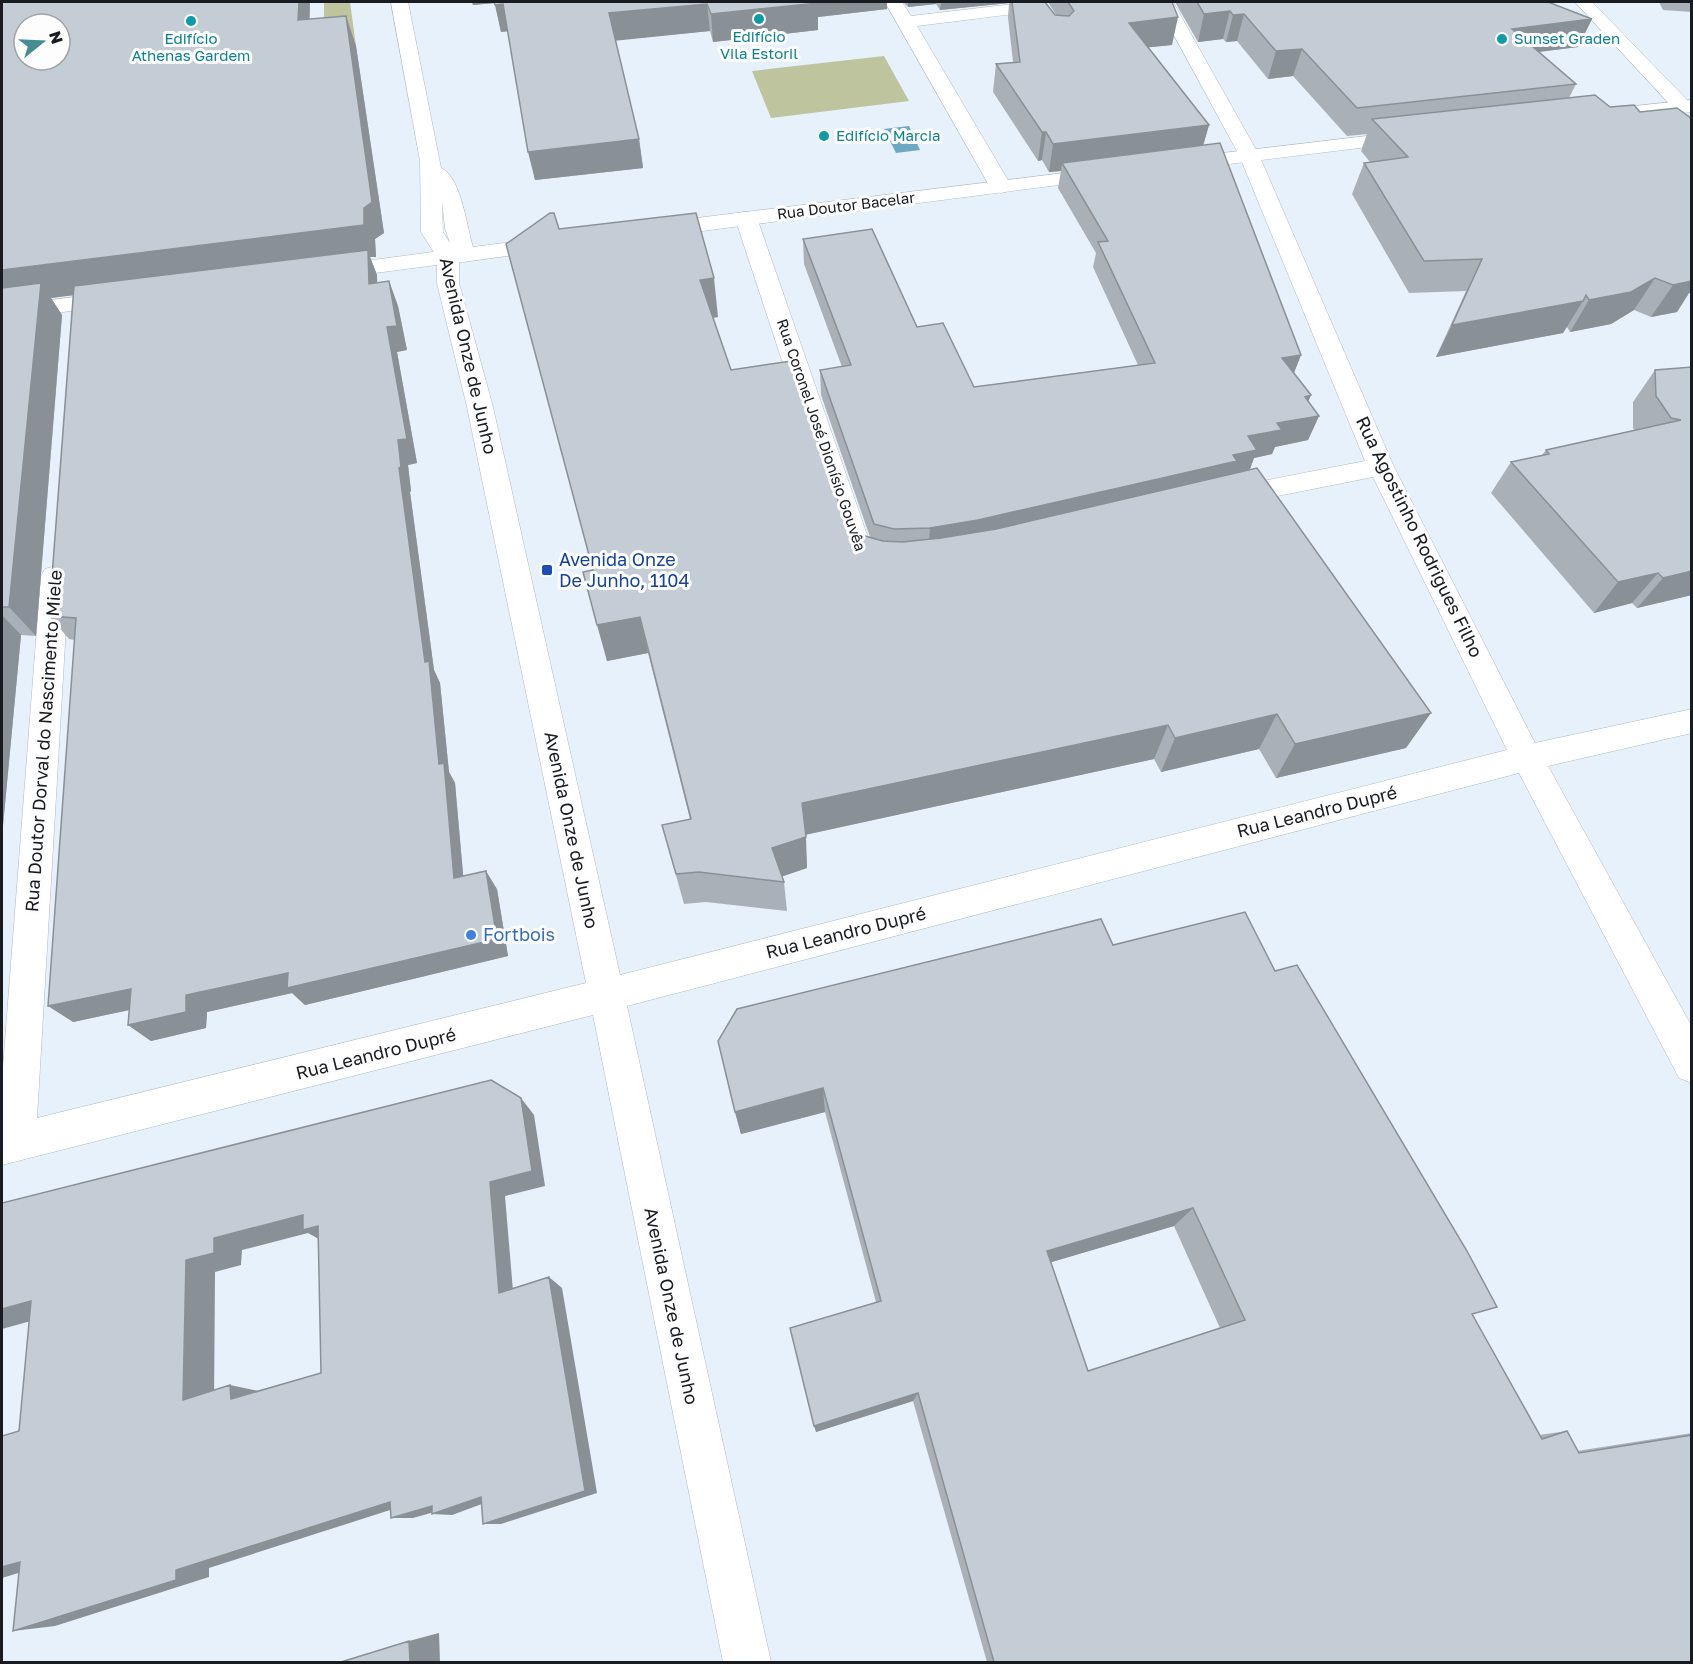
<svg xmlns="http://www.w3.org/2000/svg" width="1693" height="1664" font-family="'Golos Text',sans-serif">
  <rect width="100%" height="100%" fill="#e7f1fb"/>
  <path fill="#bec49e" d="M324,2h26l6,44 -39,3 7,-22z
    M884,56l25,45 -138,17 -19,-47z"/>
  <path fill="#6da8c2" d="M909,126l11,24 -24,3 -12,-24z"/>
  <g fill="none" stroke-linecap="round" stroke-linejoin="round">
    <defs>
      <path id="street" d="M885,2h17l9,14 119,-14h13l3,4 -3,4 -6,1 -120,15 95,161 -4,4 -7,2 -7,-2 -4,-4z
        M1156,2h17l86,153 135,312 141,276 157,-34v24l-144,33 144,261v56l-13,-5 -160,-305 -892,233 144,656h-48l-130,-647 -591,150v-85l39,-504 4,-7 10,-3 10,3 4,7 -32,542 549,-135 -119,-576 -30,-124v-18l-109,14 -8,-2 -3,-5 3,-5 128,-17 8,2 3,5v26l34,124 127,568 887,-225 -134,-273 -146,29 -9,-2 -4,-7 4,-7 9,-2 138,-27 -126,-306z
        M1575,2h17l98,101v8h-14z
        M746,212l8,1 3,5 115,331 10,7 4,7 -4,7c-15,5 -28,-1 -36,-15l-111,-337 3,-5z
        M116,292l8,2 4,5 -4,5 -122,16v-14z"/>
      <path id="secondary" d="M391,2h17l33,166c20,8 26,60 32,79l78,-10 8,2 3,5 -3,5 -111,15 -8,-2 -19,-30 -1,-71zM442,201l3,27 5,15 -7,-11z
        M1692,100v12l-95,10 -7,-2 -3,-4 3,-4 7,-2z
        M1409,131l7,2 3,4 -3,4 -236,29 -7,-2 -3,-4 3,-4 7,-2z
        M1105,168l7,2 3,4 -3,4 -456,59 -8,-2 -3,-5 3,-5 8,-2z"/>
    </defs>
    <use href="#street" stroke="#b0bac3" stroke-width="1"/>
    <use href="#secondary" stroke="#b0bac3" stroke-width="1"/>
    <use href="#street" fill="#fff" fill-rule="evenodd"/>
    <use href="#secondary" fill="#fff" fill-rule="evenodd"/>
  </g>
  <path fill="#a9b0b8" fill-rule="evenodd" d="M2,2l308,17 36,-3 10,30 28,187 -9,6 1,18h-6l7,18v8l12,-2 9,25 9,44 -10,2 20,111 -9,2 3,26 -1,1 24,178 6,13 9,89 6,11 8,92 34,14 11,67 -203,49 -13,-12 -85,19 -1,16 -55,13 -23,-16 1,-15 -56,12 2,-382 -6,-1 -20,-23 24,-321 -22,3 11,17 -26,321 -15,-1 -19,201z
    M472,2h415v7l-69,8v13l-105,12 -3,-11 -95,9 24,99 4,29 -108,12 -27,-149 -7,1 -6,-29 -22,2z
    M903,2h142l10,13h1l-8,-13h124v43l-24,2 61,78 -6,20 98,210 -7,18 14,28 11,15 -11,24 -33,7 -3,7 -18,4 -4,11 156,279 -130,30 -17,-29 -98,23 -7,-13 -349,76 2,33 -25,8 2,6 3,29 -81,-9 -22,2 -22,-79 28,-6 -42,-166 -41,8 -14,-90 -34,-342 159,88 -5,1 18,52 113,148 14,16 12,3 -49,-142 -1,-25 22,-3 -38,-103 -1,-25 114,88 57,60 164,-22 -45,-98 3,-14 -38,-65 3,-17 -12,1 -7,-12 -4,1 -45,-69 3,-28 17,-2 -5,-45 1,-14 -69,7 -4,-6 -28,3z
    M1175,2h373l44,17 -14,28 -40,5 38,32 -7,14 41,9 82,12v174h-3l-12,19 -26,5 -17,-7 -23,14 -41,8 -3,-5 -4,6 -127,24 30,-66 -57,2 -57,-99 12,-31 6,-1 -9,-11 6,-17 -20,2 -54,-60 -25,3 -31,-38 -11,1 -3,-3 -25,3z
    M1659,2h33v10l-29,-2z
    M1692,367v228l-55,13 -5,-5 -38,10 -103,-120 20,-31 31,-7 4,-5 89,-20 -2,-2v-26l22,-32z
    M1113,945l162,26 198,344 66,120 28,-4 10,20 115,-18v229h-705l-74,-261 -97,31 60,-130 -51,-190 -84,22 -6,-22zM1174,1226l46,102 -132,43 -37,-109z"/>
  <path fill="#899096" d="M299,2h11l-1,48 -11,-30z
    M472,2h22l1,1 -22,2z
    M812,2h75v7l-69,8v13l-105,12 -2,-28z
    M908,2h28v2l-28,3z
    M941,2h69l-1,1 -69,7z
    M503,4l7,27 -9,1 -6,-27z
    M707,4l3,27 -97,10 -4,-28z
    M1230,11l-7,28 -25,3 6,-28z
    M1244,14l-7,27 -11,1 7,-27z
    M346,16l10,30 28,187 -9,6 1,18h-6l7,18 1,33 -9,-24 -1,-26 -317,40 11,17 -26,321 -27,-29 -7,-303v-34z
    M1178,17l-6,28 -49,5 6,-27z
    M1592,19l-14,28 -79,10 13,-28z
    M1302,49l-9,27 -25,3 8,-28z
    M1209,125l-8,28 -139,10 -1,8 -12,1 4,-28z
    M1042,132h4l-4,28 -4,1z
    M639,139l4,29 -108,12 -7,-28z
    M714,278l4,39 -14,2 -4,-39z
    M1655,278l-21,32 -23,14 -41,8 19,-32z
    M389,281l9,25 9,44 -10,2 20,111 -9,2 3,26 -1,1 24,178 6,13 9,89 6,11 10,113 -11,-18 -55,-410 -12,-141z
    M1692,281v12h-3l-12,19 -26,5 22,-32z
    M1583,301l-20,32 -127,24 16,-32z
    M1301,355l-10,25 -9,-22z
    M1311,395l-10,24 18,-3 -11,24 -33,7 -3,7 -18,4 -6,16 -320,78 2,-24 303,-73 15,-19 29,-13 28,-26z
    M1692,571v24l-55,13 26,-30z
    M1658,573l-26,30 -38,10 24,-31z
    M2,615l19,20 -19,201z
    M640,617l8,36 -41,8 -10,-36z
    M1431,713l-25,35 -130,30 19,-34z
    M1277,714l-18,35 -98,23 14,-34z
    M1168,725l-14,34 -350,76 -2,-32z
    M806,837l1,31 -32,11 -3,-31z
    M486,871l11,18 11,67 -203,49 -13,-12 -85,19 -1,16 -55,13 -23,-16 58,-30z
    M131,989l22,16 -80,17 -25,-16z
    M823,1088l2,24 -84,22 -6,-22z
    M521,1098l13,17 11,71 -40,10 9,107 -15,-10 -9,-111z
    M1193,1208l-19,18 -139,41 12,-16z
    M303,1215l23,13v15l-18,-10 -66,17 -1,15 -26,7 -1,133 -31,-5 3,-140 28,-22z
    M549,1277l13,11 35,205 -96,31h-18z
    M31,1301l36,10 -65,18v-20z
    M230,1385l29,6 -28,8z
    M918,1393l-5,8 -97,31 -2,-6z
    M481,1497l17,1 -46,17 -20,-1z
    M390,1502l22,1 -203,65v9l-154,49 -42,5 163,-61z
    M432,1506l20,1 -39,11h-22z
    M61,1560l-59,18v-11l18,-5z
    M439,1633l1,29h-30l-1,-21z"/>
  <path fill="#c4cdd6" stroke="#899096" stroke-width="1.5" fill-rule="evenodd" d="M2,2h297l-1,18 48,-4 26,186 -8,6v17l-362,45zM24,24h36v36h-36z
    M494,2h323l1,1 -107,11 -4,-10 -98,9 30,126 -111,13 -25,-148 -8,1z
    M1012,2h33l10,13 14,1 5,-5 -6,-9h104l6,15 -49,6 80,102 -156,19 -7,-12h-4l-46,-68 24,-2z
    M1197,2h351l44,17 -80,10 64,55 -219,24 -55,-59 -26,2 -32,-37 -11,1 -3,-4 -26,3z
    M1595,95l15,12 24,-2 6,7 37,-4 15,11v162l-19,4 -18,-7 -24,14 -42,8 -3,-5 -3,6 -131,24 30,-66 -58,2 -60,-98 44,-6 -36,-38z
    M1220,143l81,212 -19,3 29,37 -6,2 14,19 -42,7 5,7 -34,6 9,14 -24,5 4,6 -259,59 -48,8 -36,1 -20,-5 -54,-154 31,-5 -48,-126 69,-10 45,98 26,-4 31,64 181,-24 -57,-121 10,-1 -46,-78z
    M550,213h4l5,16 137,-16 18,65 -14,2 31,90 60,-9 53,157 14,16 25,7 19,1 39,-4 55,-9 261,-61 174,245 -136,31 -18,-30 -102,24 -7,-13 -366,78 4,34 -34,11 12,34 -85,-10 -23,2 -14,-49 29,-6 -51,-202 -43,8 -14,-53 10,-2 -87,-326z
    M368,250l1,34 20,-3 8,45 -10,1 20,112 -9,1 3,27 -2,1 26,194 4,-1 10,103 5,-1 10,115 32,-7 11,68 -210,49 1,-15 -102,22v17l-58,13 3,-36 -83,17 28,-388 -27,-2 25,-330z
    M41,283l-32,324h-7v-319z
    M1692,367v204l-29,7 -5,-5 -40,9 -107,-120 38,-8 -3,-4 135,-30 -10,-2 -15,-22 -1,-26z
    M1245,912l30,59 22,-6 170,286 30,56 -25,7 70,125 25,-8 12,22 113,-18v227h-698l-76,-269 -104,33 -24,-98 91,-27 -58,-213 -88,24 -17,-71 19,-32 364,-90 12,26zM1193,1208l52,112 -157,51 -41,-120z
    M491,1080l30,18 11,73 -42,11 9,111 50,-16 36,214 -102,33 -2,-27 -49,17v-8l-41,12 -1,-16 -214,68v10l-163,51 7,-69 -18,5v-131l17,-5 12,-130 -29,8v-106zM303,1215v15l15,-4 3,147 -90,26 -1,-14 -47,15 3,-140 28,-7v-15z
    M409,1641l1,21h-69z"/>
  <g fill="#0f9aa8" stroke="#fdfdfd" stroke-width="2">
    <circle cx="759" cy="19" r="6"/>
    <circle cx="191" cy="21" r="6"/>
    <circle cx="1502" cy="39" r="6"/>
    <circle cx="824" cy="136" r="6"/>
  </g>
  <rect fill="#1a4fb4" stroke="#fdfdfd" stroke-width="2" x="541" y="564" width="12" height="12" rx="3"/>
  <circle fill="#3f7fe0" stroke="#fdfdfd" stroke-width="2" cx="471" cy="935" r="6"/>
  <g text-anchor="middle" stroke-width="6" stroke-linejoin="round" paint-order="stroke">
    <g font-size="15" fill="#0d838f" stroke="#fdfdfd">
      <text x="759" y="42">Edifício<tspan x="759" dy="17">Vila Estoril</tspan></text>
      <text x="191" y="44">Edifício<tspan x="191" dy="17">Athenas Gardem</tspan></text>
      <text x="1514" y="44" text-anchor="start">Sunset Graden</text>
      <text x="836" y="141" text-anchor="start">Edifício Marcia</text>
    </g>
    <g font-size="15" fill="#181b1f" stroke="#fdfdfd">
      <text transform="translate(846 206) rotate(-7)" y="5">Rua Doutor Bacelar</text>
      <text transform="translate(821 435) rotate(71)" y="5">Rua Coronel José Dionísio Gouvêa</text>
    </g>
    <g font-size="18" fill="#181b1f" stroke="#fdfdfd">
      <text transform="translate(468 356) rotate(77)" y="6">Avenida Onze de Junho</text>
      <text transform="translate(1419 537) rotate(64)" y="6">Rua Agostinho Rodrigues Filho</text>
      <text transform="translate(44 741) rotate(-86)" y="6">Rua Doutor Dorval do Nascimento Miele</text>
      <text transform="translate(1317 812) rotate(-14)" y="6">Rua Leandro Dupré</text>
      <text transform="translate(571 830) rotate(78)" y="6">Avenida Onze de Junho</text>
      <text transform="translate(846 933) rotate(-14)" y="6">Rua Leandro Dupré</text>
      <text transform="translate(376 1054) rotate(-14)" y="6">Rua Leandro Dupré</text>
      <text transform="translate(671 1306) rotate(78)" y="6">Avenida Onze de Junho</text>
    </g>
    <g font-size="18" fill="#164399" stroke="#fdfdfd" text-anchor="start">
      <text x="559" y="566">Avenida Onze<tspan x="559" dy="21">De Junho, 1104</tspan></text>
    </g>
    <g font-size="18" fill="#366cbe" stroke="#fdfdfd" text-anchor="start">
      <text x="483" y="941">Fortbois</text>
    </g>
  </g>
  <rect width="1693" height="1664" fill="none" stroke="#181b1f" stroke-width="6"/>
  <g transform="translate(42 42) rotate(72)"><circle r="28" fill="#fdfdfd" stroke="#a1a3a4" stroke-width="1.5"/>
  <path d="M0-4.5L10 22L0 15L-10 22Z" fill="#458c93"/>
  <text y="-9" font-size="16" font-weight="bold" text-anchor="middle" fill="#181b1f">N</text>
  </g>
</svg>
